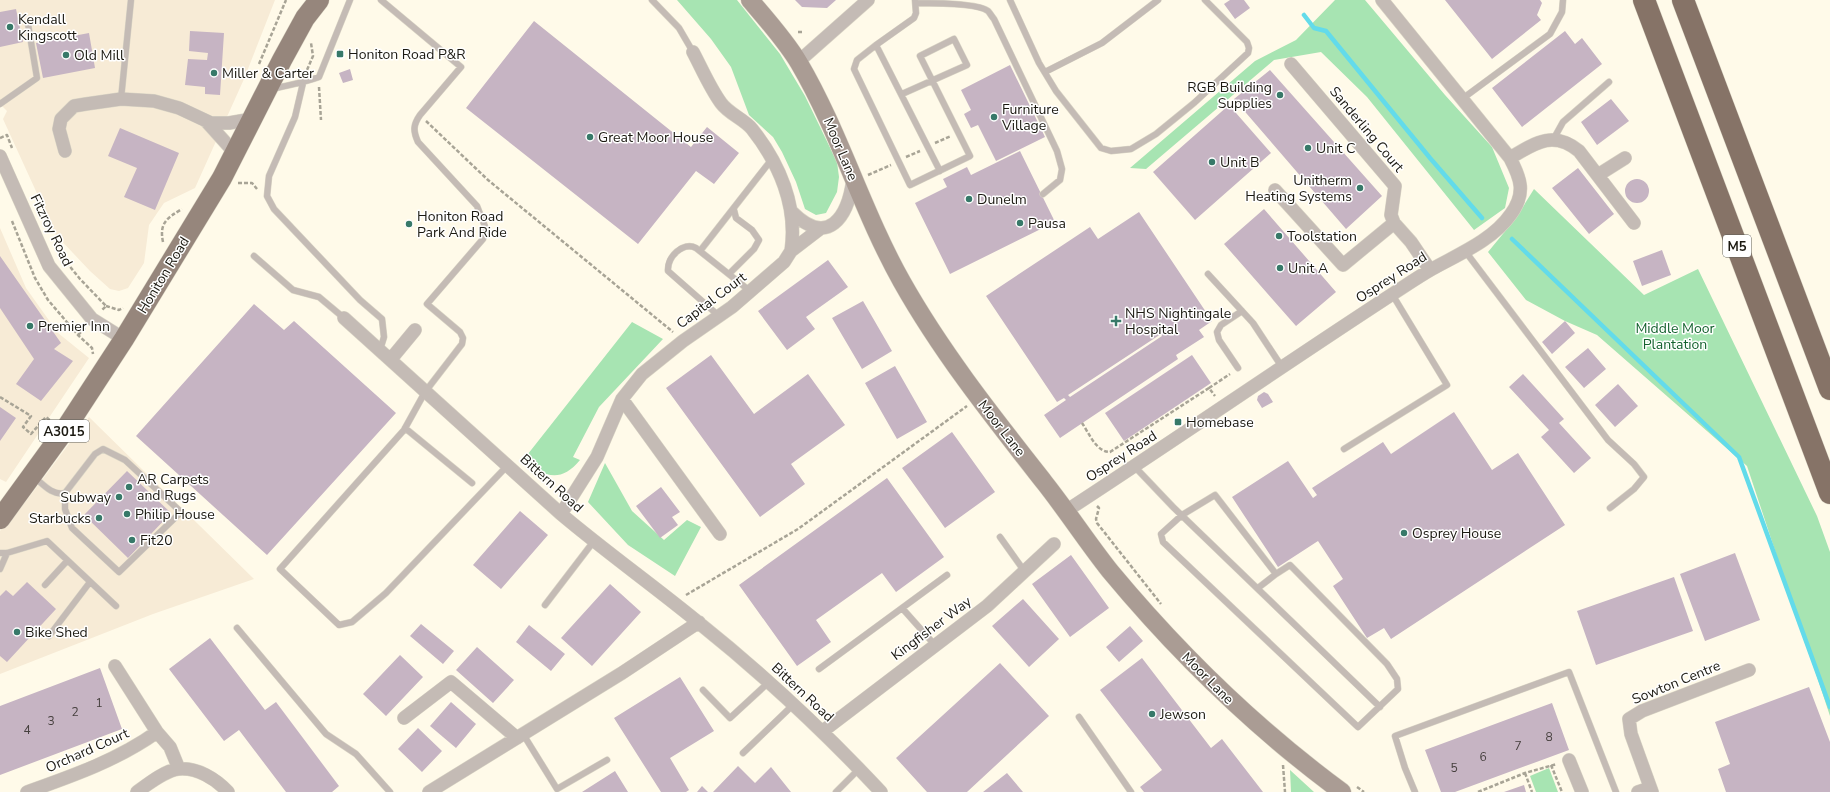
<svg xmlns="http://www.w3.org/2000/svg" width="1830" height="792" font-family="'Nunito Sans',sans-serif">
  <rect width="100%" height="100%" fill="#fffae9"/>
  <path fill="#f7ebd6" d="M0,0h275l-31,79 -49,109 -31,15 -15,22 -5,38 -16,25 -9,3 -9,-2 -20,-18 -34,-36 -53,-116 4,-8 -7,-7z
    M0,228l26,60 32,45 31,25 -83,124 -6,-3z
    M89,417l165,162 -101,35 -153,60v-143l27,-31z"/>
  <path fill="#a7e4b2" d="M677,0h60l43,54 25,42 32,66 2,15 -2,15 -11,21 -10,2 -11,-6 -9,-27 -14,-30 -9,-15 -24,-22 -18,-48 -20,-28z
    M1335,0h30l80,95 47,52 17,41 -4,20 -31,22 -107,-133 -46,-45 -47,8 -128,109 -16,-1 125,-107 41,-21z
    M1534,189l110,106 54,-26 119,247 13,36v164l-83,-250 -150,-131 -32,-14 -39,-21 -38,-48 28,-34z
    M632,322l31,17 -64,68 -26,50 7,3c-19,23 -36,18 -56,-1z
    M605,463l27,48 32,29 23,-20 14,7 -26,49 -47,-31 -40,-43z
    M1549,768l9,24h-22l-6,-16z
    M1290,770l24,22h-23z"/>
  <g fill="none" stroke-linecap="round" stroke-linejoin="round">
    <path stroke="#63dbea" stroke-width="4.5" d="M1304,15l10,13 12,3 104,127 52,60
      M1512,239l227,218 91,250"/>
  </g>
  <path fill="#c6b4c3" fill-rule="evenodd" d="M795,0h41l-9,8 -25,-1z
    M1230,0h14l6,8 -15,11 -11,-15z
    M1445,0h95l2,3 -5,12 4,5 -49,39z
    M16,9l7,33 -23,5v-35z
    M534,21l157,126 16,-20 32,26 -25,31 -18,-13 -58,73 -172,-136z
    M190,31l34,2 -4,62 -15,-1v-7l-20,-2 3,-26 19,1 1,-7 -19,-2z
    M1565,31l10,13 7,-6 20,26 -80,63 -30,-39z
    M89,33l6,35 -52,10 -7,-35z
    M1010,65l35,72 -49,24 -18,-36 -7,3 -7,-14 7,-4 -10,-20z
    M350,69l3,11 -10,3 -4,-10z
    M1270,70l112,126 -36,33 -112,-130z
    M1611,99l18,22 -32,24 -16,-23z
    M1229,105l42,48 -76,67 -42,-48z
    M120,128l59,25 -24,57 -31,-13 13,-29 -29,-12z
    M1020,151l35,71 -105,52 -35,-71 32,-16 -4,-8 24,-12 4,8z
    M1578,168l36,46 -25,20 -37,-46z
    M1625 191a12 12 0 1 1 24 0a12 12 0 1 1-24 0Z
    M1264,209l72,83 -40,34 -72,-82z
    M1139,212l73,109 -13,9 5,7 -28,18 2,4 -118,79 -16,-23 22,-15 -2,-2 -7,4 -71,-106 104,-69 8,12zM1161,334l1,2 -92,61 -2,-2z
    M1662,250l9,25 -29,11 -9,-25z
    M0,256l61,87 -7,6 19,12 -32,40 -25,-17 18,-25 -34,-51z
    M828,260l20,27 -42,30 9,12 -28,21 -29,-39z
    M863,301l29,50 -30,18 -30,-51z
    M254,304l30,26 10,-9 102,92 -129,142 -131,-119z
    M1565,321l10,12 -23,21 -10,-12z
    M1588,348l18,21 -22,19 -19,-21z
    M711,355l43,59 54,-40 37,51 -54,39 14,20 -45,33 -94,-129z
    M1192,355l19,28 -87,58 -19,-28z
    M895,366l32,56 -30,17 -32,-56z
    M1523,374l41,45 -5,4 32,35 -17,15 -33,-36 8,-7 -40,-43z
    M1618,384l20,22 -23,21 -20,-22z
    M1264,392l4,2 5,8 -11,6 -5,-8 1,-4z
    M0,407l16,11 -16,23z
    M1454,412l38,58 26,-17 47,72 -174,114 -7,-11 -17,10 -34,-52 10,-7 -25,-38 -40,26 -46,-70 56,-36 25,37 4,-3 -5,-7 71,-46 8,12z
    M952,432l43,60 -50,36 -43,-60z
    M127,471l44,42 -43,45 -44,-43z
    M887,478l57,79 -48,35 -14,-19 -66,47 15,22 -34,24 -58,-81z
    M661,487l19,25 -8,5 6,8 -18,13 -24,-32z
    M520,511l28,24 -47,54 -28,-24z
    M1735,553l25,67 -55,21 -25,-67z
    M1071,555l38,53 -39,29 -38,-53z
    M1674,577l19,54 -97,34 -19,-54z
    M27,582l29,27 -49,53 -7,-6v-60l6,-6 7,6z
    M610,584l31,28 -49,54 -31,-28z
    M1023,599l36,40 -30,28 -37,-41z
    M421,624l33,27 -11,13 -33,-28z
    M529,625l36,29 -14,17 -35,-29z
    M1130,626l13,15 -24,21 -13,-15z
    M210,638l55,72 11,-8 63,84 -7,6h-46l-47,-62 -15,11 -55,-72z
    M477,647l37,33 -21,23 -37,-33z
    M400,655l23,22 -37,39 -23,-22z
    M1142,658l69,90 11,-9 41,53h-119l-4,-5 22,-17 -62,-80z
    M1000,663l49,53 -82,76h-40l-31,-34z
    M100,668l22,61 -122,46v-69z
    M680,677l34,54 -44,27 19,32 -3,2h-25l-47,-74z
    M1809,687l21,55v50h-104l-8,-23 12,-5 -15,-42z
    M451,702l25,22 -20,24 -26,-22z
    M1552,703l17,47 -114,42h-14l-16,-42z
    M418,728l24,23 -20,21 -24,-23z
    M738,766l17,17 16,-16 20,25h-78z
    M615,771l13,21h-46z
    M1007,773l16,19h-40z
    M1524,785l2,7h-22z
    M702,786l6,6h-11z"/>
  <g fill="none" stroke-linecap="round" stroke-linejoin="round">
    <defs>
      <path id="service" d="M381,0l80,67 -41,48c-7,10 -7,16 -2,27l59,64 9,23 -3,10 -56,65 33,28 3,6 -1,6 -37,48 -21,38 -124,139 59,56 13,-3 34,-29 122,-128
        M652,0l27,28 14,24
        M915,0l1,13 -2,5 -38,27 64,126
        M1010,0l29,63 17,28 45,57 10,3 20,-2 25,-15 38,-31 54,-50 1,-5 -2,-6 -42,-42
        M916,3c15,0 62,0 72,8 2,2 4,6 6,8l63,132 5,18 -2,11 -17,14
        M876,45l-19,15 -3,9 56,116 60,-29 -50,-100 34,-17 13,26 -65,29
        M1045,72l57,-29 56,-43
        M303,83l-8,34 -26,59 -2,20 7,13 86,91 22,19 2,18 -4,13
        M272,89c16,-4 31,-6 47,-12l31,-77
        M121,99l10,-99
        M1462,99l88,-65 12,-22 1,-12
        M0,104l37,-26 -9,-54
        M1553,140l10,-18 46,-40
        M700,251l72,-92
        M1465,251l143,189 26,24 10,13 -10,12 -24,19
        M254,256l39,34 26,7 25,21
        M729,274l25,-25 5,-9 -7,-10 -16,-12 -2,-8
        M1208,274l45,49 29,44
        M719,316l-51,-45c-1,-14 15,-30 28,-23l54,43
        M1238,368l-19,-28 -2,-8 4,-7 21,-14
        M405,428l67,55
        M103,449l22,11 56,52 -62,60 -47,-44 -7,-19v-16l30,-39z
        M1344,449l103,-64 -55,-91
        M1135,467l38,40 207,200
        M33,476c10,8 19,20 32,17
        M1000,537l25,35
        M0,553h7l40,-12 69,65
        M0,569l7,-16
        M45,585l22,-24
        M1258,588l18,-14 -61,-79 -33,20 -21,19 2,8 195,185 40,-38 -1,-10 -10,-15 -97,-99 -14,9
        M545,605l49,-64
        M902,608l32,36
        M237,628l89,106 30,20 34,38
        M49,636l41,-54
        M819,669l128,-94
        M703,690l27,28 39,-36
        M1079,717l52,75
        M523,734l34,55 50,-29
        M743,753l51,-49
        M836,792l23,-23
        M1415,792l-10,-24 -10,-32 174,-64 47,120"/>
      <path id="minor" d="M693,52c9,17 17,36 28,51 8,11 23,16 31,26 27,34 46,77 39,122
        M798,62l70,-62
        M1291,64l104,122 -4,29 3,8 17,19 19,28
        M206,121l28,31
        M65,151l-6,-22 2,-10 13,-13 12,-2 35,-5 33,2 25,7 32,15h18l23,-4
        M0,156l49,110 43,53 32,20
        M1510,158c25,-15 43,-28 69,-7l55,72
        M1598,175l27,-17
        M1275,190l68,75 51,-42
        M792,212c36,36 56,5 61,-33
        M344,318l217,196c45,38 93,72 138,109 65,52 125,108 182,169
        M391,359l24,-29
        M622,399l98,135
        M1066,511c109,-71 216,-145 325,-216 14,-9 27,-18 41,-26 27,-15 61,-29 79,-55 15,-21 10,-35 -1,-56l-128,-158
        M561,514l36,-57 25,-58 20,-25 41,-33 49,-34 52,-45 7,-11 30,-23
        M115,666l42,66 13,15 9,22
        M404,718l47,-36 66,56
        M823,731l164,-125 67,-62
        M1569,760l13,32
        M27,792c45,-16 91,-32 130,-60
        M137,792c11,-8 27,-21 41,-23 19,-2 38,10 50,23
        M429,792l193,-119 77,-51
        M1638,792l12,-4
        M1652,792l-21,-58 -2,-15 13,-8 107,-41"/>
      <path id="secondary" d="M750,0c17,20 36,41 49,63 41,70 63,148 103,219 40,71 91,135 142,200 23,29 43,60 66,89 69,83 145,157 232,221"/>
      <path id="primary" d="M0,519l64,-88 60,-92 98,-161 60,-118 23,-42 14,-18"/>
      <path id="motorway" d="M1644,0l186,493
        M1683,0l147,389"/>
    </defs>
    <use href="#service" stroke="#dbd6c6" stroke-width="7"/>
    <use href="#minor" stroke="#dbd6c6" stroke-width="14"/>
    <use href="#secondary" stroke="#dbd6c6" stroke-width="19"/>
    <use href="#primary" stroke="#dbd6c6" stroke-width="21"/>
    <use href="#motorway" stroke="#dbd6c6" stroke-width="23"/>
    <path stroke="#a8a496" stroke-width="2.5" stroke-dasharray="4 2" stroke-linecap="butt" d="M798,32h6
      M259,64l27,-64
      M307,70l6,-14 -2,-13
      M319,87l2,33
      M426,121l62,59 185,152
      M0,138l7,-3 5,13
      M935,143l16,-7
      M906,157l14,-6
      M868,175l23,-10
      M238,183h14l5,6
      M12,221l23,57 13,22 30,35 14,13 1,6
      M163,242c-4,-19 4,-24 19,-33
      M59,253l21,26 26,27 -4,4
      M106,306l13,4 4,-2
      M78,335l7,-7
      M1209,388l21,-14
      M0,397l31,19 -8,11 8,7 15,-17 5,4
      M1082,423c7,10 14,29 28,29l99,-64 6,8
      M1097,506l2,2 -3,11 1,4 64,81
      M686,595l112,-66 169,-123
      M1283,765l2,27
      M1551,765l11,27
      M1525,773l7,19
      M1357,787l7,5
      M1478,792l47,-19 32,-9"/>
    <use href="#service" stroke="#c4bbb5" stroke-width="6"/>
    <use href="#minor" stroke="#c4bbb5" stroke-width="13"/>
    <use href="#secondary" stroke="#aa9c94" stroke-width="18"/>
    <use href="#primary" stroke="#96867c" stroke-width="20"/>
    <use href="#motorway" stroke="#867367" stroke-width="22"/>
  </g>
  <g fill="#377969" stroke="#fff" stroke-width="1.5">
    <circle cx="10" cy="27" r="4"/>
    <rect x="336" y="50" width="8" height="8" rx="2"/>
    <circle cx="66" cy="55" r="4"/>
    <circle cx="214" cy="73" r="4"/>
    <circle cx="1280" cy="95" r="4"/>
    <circle cx="994" cy="117" r="4"/>
    <circle cx="590" cy="137" r="4"/>
    <circle cx="1308" cy="148" r="4"/>
    <circle cx="1212" cy="162" r="4"/>
    <circle cx="1360" cy="188" r="4"/>
    <circle cx="969" cy="199" r="4"/>
    <circle cx="1020" cy="223" r="4"/>
    <circle cx="409" cy="224" r="4"/>
    <circle cx="1279" cy="236" r="4"/>
    <circle cx="1280" cy="268" r="4"/>
    <path d="M1114 315h4v4h4v4h-4v4h-4v-4h-4v-4h4z"/>
    <circle cx="30" cy="326" r="4"/>
    <rect x="1174" y="418" width="8" height="8" rx="2"/>
    <circle cx="129" cy="487" r="4"/>
    <circle cx="119" cy="497" r="4"/>
    <circle cx="127" cy="514" r="4"/>
    <circle cx="99" cy="518" r="4"/>
    <circle cx="1404" cy="533" r="4"/>
    <circle cx="132" cy="540" r="4"/>
    <circle cx="17" cy="632" r="4"/>
    <circle cx="1152" cy="714" r="4"/>
  </g>
  <g text-anchor="middle" stroke-width="3" stroke-linejoin="round" paint-order="stroke">
    <g font-size="12" fill="#46403e">
      <text x="99" y="707">1</text>
      <text x="75" y="716">2</text>
      <text x="51" y="725">3</text>
      <text x="27" y="734">4</text>
      <text x="1549" y="741">8</text>
      <text x="1518" y="750">7</text>
      <text x="1483" y="761">6</text>
      <text x="1454" y="772">5</text>
    </g>
    <g fill="#fff" stroke="#5f5e58" stroke-width="1">
      <rect x="1723" y="235" width="28" height="22" rx="3"/>
      <rect x="39" y="420" width="50" height="22" rx="3"/>
    </g>
    <g font-size="13" font-weight="bold" fill="#1b1911">
      <text x="1737" y="251">M5</text>
      <text x="64" y="436">A3015</text>
    </g>
    <g font-size="14" fill="#1b1911" stroke="#fff" text-anchor="start">
      <text x="18" y="24">Kendall<tspan x="18" dy="16">Kingscott</tspan></text>
      <text x="348" y="59">Honiton Road P&amp;R</text>
      <text x="74" y="60">Old Mill</text>
      <text x="222" y="78">Miller &amp; Carter</text>
      <text x="1272" y="92" text-anchor="end">RGB Building<tspan x="1272" dy="16">Supplies</tspan></text>
      <text x="1002" y="114">Furniture<tspan x="1002" dy="16">Village</tspan></text>
      <text x="598" y="142">Great Moor House</text>
      <text x="1316" y="153">Unit C</text>
      <text x="1220" y="167">Unit B</text>
      <text x="1352" y="185" text-anchor="end">Unitherm<tspan x="1352" dy="16">Heating Systems</tspan></text>
      <text x="977" y="204">Dunelm</text>
      <text x="417" y="221">Honiton Road<tspan x="417" dy="16">Park And Ride</tspan></text>
      <text x="1028" y="228">Pausa</text>
      <text x="1287" y="241">Toolstation</text>
      <text x="1288" y="273">Unit A</text>
      <text x="1125" y="318">NHS Nightingale<tspan x="1125" dy="16">Hospital</tspan></text>
      <text x="38" y="331">Premier Inn</text>
      <text x="1186" y="427">Homebase</text>
      <text x="137" y="484">AR Carpets<tspan x="137" dy="16">and Rugs</tspan></text>
      <text x="111" y="502" text-anchor="end">Subway</text>
      <text x="135" y="519">Philip House</text>
      <text x="91" y="523" text-anchor="end">Starbucks</text>
      <text x="1412" y="538">Osprey House</text>
      <text x="140" y="545">Fit20</text>
      <text x="25" y="637">Bike Shed</text>
      <text x="1160" y="719">Jewson</text>
    </g>
    <g font-size="14" fill="#1b1911" stroke="#fff">
      <text transform="translate(1367 129) rotate(50)" y="5">Sanderling Court</text>
      <text transform="translate(841 149) rotate(67)" y="5">Moor Lane</text>
      <text transform="translate(52 230) rotate(64)" y="5">Fitzroy Road</text>
      <text transform="translate(163 275) rotate(-59)" y="5">Honiton Road</text>
      <text transform="translate(1391 277) rotate(-33)" y="5">Osprey Road</text>
      <text transform="translate(711 300) rotate(-37)" y="5">Capital Court</text>
      <text transform="translate(1002 428) rotate(52)" y="5">Moor Lane</text>
      <text transform="translate(1121 456) rotate(-33)" y="5">Osprey Road</text>
      <text transform="translate(552 483) rotate(42)" y="5">Bittern Road</text>
      <text transform="translate(931 628) rotate(-37)" y="5">Kingfisher Way</text>
      <text transform="translate(1208 678) rotate(45)" y="5">Moor Lane</text>
      <text transform="translate(1676 682) rotate(-22)" y="5">Sowton Centre</text>
      <text transform="translate(803 692) rotate(43)" y="5">Bittern Road</text>
      <text transform="translate(87 750) rotate(-24)" y="5">Orchard Court</text>
    </g>
    <g font-size="14" fill="#14622e" stroke="#fff">
      <text x="1675" y="333">Middle Moor<tspan x="1675" dy="16">Plantation</tspan></text>
    </g>
  </g>
</svg>
